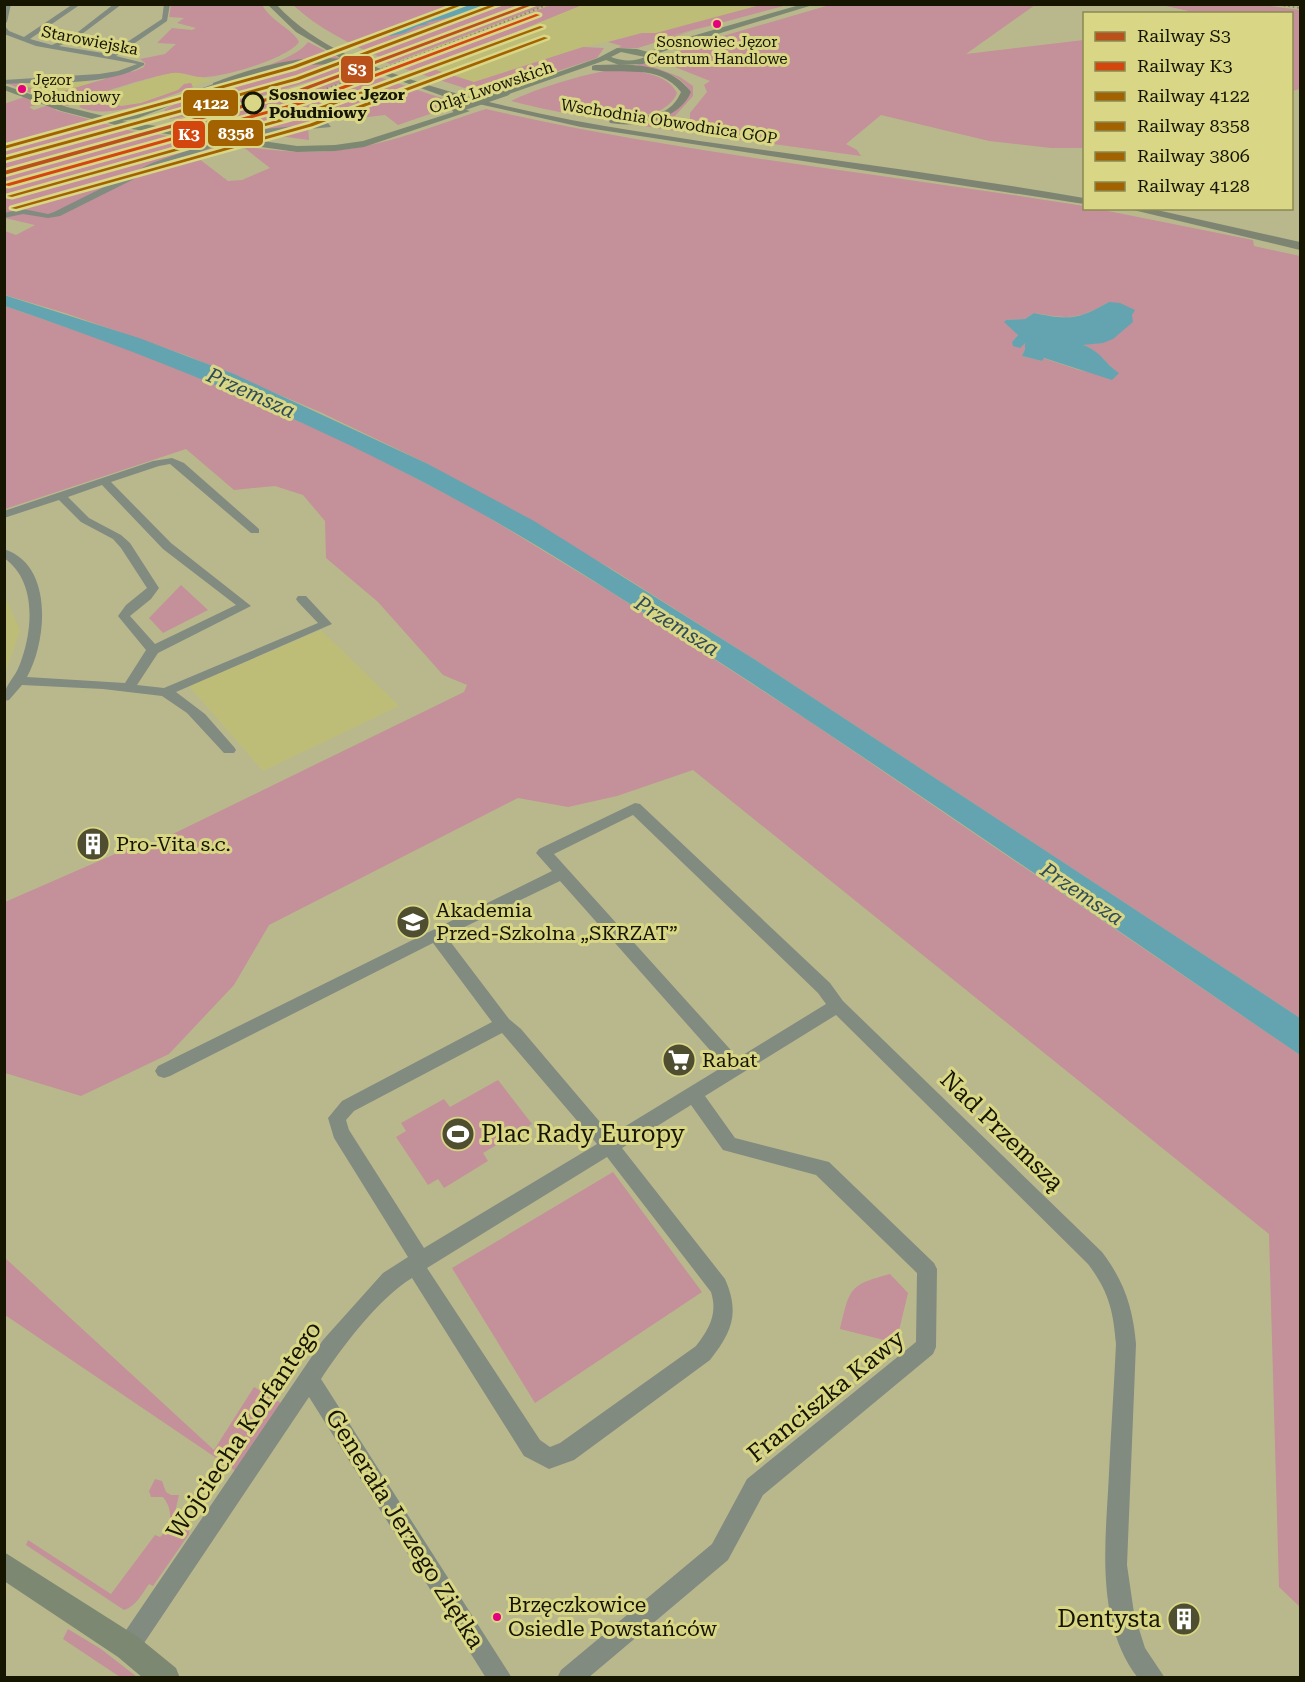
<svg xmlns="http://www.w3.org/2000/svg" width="1305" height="1682" font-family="'Roboto Serif',serif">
  <rect width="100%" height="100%" fill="#b9b88d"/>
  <path fill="#bebd78" d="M525,5h13l-146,54 -7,-2z
    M546,5h5l-133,51 -22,6z
    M582,5h182l-108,28h-14l-59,14 -109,35 -39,-12 5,-7z
    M350,70l6,3 -163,50 -9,-2 84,-24z
    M173,72l39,8 -63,22 -30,6h-35l-12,-5z
    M65,80h20l7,4 -42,11 -33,-10z
    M139,133l10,2 -144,39 -1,-5z
    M175,140l3,1 -173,48 -1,-3z
    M5,597l15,33 -15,45h-1z
    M321,630l78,76 -136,65 -74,-85z"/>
  <path fill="#c49099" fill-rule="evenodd" d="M764,4l23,1 -156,42 76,-21 -69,22h-17l-3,-1 4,-1 -14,-4 34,-9h14z
    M833,4l202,1 -69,49 118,-14v108h-33l-62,-7 -108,-26 -35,29 11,6 4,6 -139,-19 -18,-5 -14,-9v-10l17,-21 -3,-7 6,-4 -40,-16 -4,-9 50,-18z
    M1256,4l44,6v79l-8,2v-77l-104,-1v-2l-26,-6z
    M171,5h91c10,17 32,25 37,37 -10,16 -79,37 -98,35 -9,0 -18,-5 -27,-4 -13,0 -96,26 -106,33l-12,-3 11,-5 -4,-1 -12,4 -45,-18 9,-1 35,13 55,-16 1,-3 29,-5 9,-4 1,-4 -5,-4 25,-5 11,-10 -19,-1 15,-15 20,2 4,-2 -19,-5 7,-5 -15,-1z
    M293,5h232l-143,53c-34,-15 -64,-30 -89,-53z
    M538,5h8l-156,59 -5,-2z
    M551,5h31l-142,58 -4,7 38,12 109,-35 21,1 -7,10 -111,37 -93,-30z
    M308,42l37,19c-51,-4 -79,5 -127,21 22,-8 78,-22 90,-40z
    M643,63l37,14 13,9v10l-19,21 1,4 8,9 -1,2 -64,-10c21,-1 64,-8 72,-29 -6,-20 -36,-23 -54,-28z
    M343,64l15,3 -171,51 -4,-1 -13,2 -6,-9 16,-9 100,-36z
    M621,69c19,3 47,5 56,24 -18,45 -131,17 -166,8 26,-13 81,-30 110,-32z
    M354,73l4,3c-33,12 -127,54 -157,50l8,-2 -4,-3 99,-29z
    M370,74l89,30 -61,21 -13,-10 -77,9 1,16 -92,-12z
    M191,83l2,4c-29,11 -84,34 -114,20l4,-5c12,0 10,-2 19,-3l-4,2 5,2 5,-1 13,4 20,-3 37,-13 6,-6z
    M24,97l19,6 -14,4 5,3 14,-5 9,3 -2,2 84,23 -134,36 -1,-65z
    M486,109c197,45 399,65 598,97v2l14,1 155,31 1,6 46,10v762l-546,-359 -139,-88 -189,-108 -106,-51 -132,-56 -123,-43 -60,-18v-64l11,4 19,-10 -30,-7v-29l181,-50 46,6 -38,10 34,26 14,-1 28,-12 -28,-22c29,4 59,8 88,5 54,-4 105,-26 156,-42zM1109,302l10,31c-11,11 -22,9 -37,12 17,5 23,18 36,28l-5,4 -34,-7 -36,-12 -1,3 -20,-5 3,-7v-7h-13l6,-7 -13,-15 20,-1 9,-6c35,6 44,7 75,-11z
    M154,134l27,4 -176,48v-12z
    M5,306l118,41 55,22 166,72 129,67 138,84 198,129 491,334v552l-21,-20 -10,-353 -576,-464 -76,26 -49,11 -50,-9 -249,127 -35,60 -65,69 -88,42 -76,-23v-171l126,-55 13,1 320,-156 3,-7 -24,-10 -65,-73 -52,-44 -1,-37 -22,-26 -28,-9 -41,4 -48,-41 -181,60z
    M181,585l27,25 -45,23 -14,-15z
    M498,1080l34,44 -49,29 5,8 -44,27 -6,-9 -10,6 -32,-48 10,-6 -5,-8 43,-24 6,8z
    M613,1172l89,120 -167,111 -83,-135z
    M4,1257l210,193 40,-63 27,16 -41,71 -235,-159z
    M890,1274l18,19 -12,50 -56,-14c10,-40 8,-44 50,-55z
    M155,1479l7,2 4,11 5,3h8c-2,10 -7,20 2,29l6,-3 3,2 -1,11 -36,52 -4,-2c-7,10 -13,22 -25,26l-98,-65 2,-5 83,54 44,-59 5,2c13,-11 13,-28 3,-40h-12l-2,-6z
    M68,1629l33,20 36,28h-17l-57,-38z"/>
  <path fill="#64a4b0" d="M458,5h29l-20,8 -42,10 4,1 -11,2 -14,7 -14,3 -2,-3 23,-6 -3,-2c8,-2 15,-2 24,-6l-6,-1 14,-4 3,-5z
    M4,295l135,43 95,36 192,89 108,58 220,138 546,359v37c-185,-126 -369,-254 -556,-377 -99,-64 -198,-131 -302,-186 -140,-75 -287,-135 -437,-186z
    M1109,302l11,1 15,7 -3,5 1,7 -20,17 -10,4 -20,2c19,7 21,18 36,28l-7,7 -68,-22 -2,3 -20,-5 3,-7v-6l-5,5 -7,-2 -1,-4 6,-7 -14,-13 2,-2 19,-1 9,-6c34,7 44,7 75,-11z"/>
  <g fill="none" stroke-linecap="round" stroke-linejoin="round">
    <path fill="#818b80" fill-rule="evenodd" d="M5,4h6l-4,18 -3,2z
      M73,4h8l-51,35 22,6 22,-10 40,-31h8l-44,33 -19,9 50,8 53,-35 2,-15h6l-3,17 -51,35 28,7v2c-35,22 -98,16 -140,19v-4l95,-6 19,-3 19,-7 -101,-18 -32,-12v-9l5,6 15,6z
      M328,123l3,4 -84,8 -89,32 -98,49 -12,2 -25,-4 -19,4v-5l19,-4 25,5 6,-2 98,-49 91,-32z
      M172,458l12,5 75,66v4h-8l-81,-69 -11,2 -48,16 60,61 80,63 -93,47 -21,32 27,3 154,-65 -20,-21 -2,-3 2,-3h8l26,28 -156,68 29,22 29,33 2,3 -2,3h-10l-37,-40 -25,-17 -59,-7 -81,-4 -13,15 -5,1c0,-17 10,-21 16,-37 13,-34 17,-83 -16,-106v-9c50,16 43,92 23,128l98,6 21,-33 -28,-34 8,-11 21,-17 -26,-40 -8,-9 -32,-17 -22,-22 -55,18v-7l149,-50zM102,485l61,64 73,56 -81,39 -25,-28 21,-17 8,-11 -29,-45 -9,-8 -32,-17 -21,-21z
      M635,803l5,1 190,179 13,18 259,251c22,29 31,56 34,92l-9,221 7,48 11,35 20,30h-27c-44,-57 -32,-139 -29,-205 2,-43 5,-86 7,-129 -3,-34 -7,-52 -28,-80l-252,-249 -131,81 30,42 94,24 105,101 3,6 -1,78 -3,7 -170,141 -35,65 -140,118h-31l4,-8 151,-126 35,-65 169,-137 1,-69 -101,-98 -93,-25 -32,-45 -69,43 103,131c15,34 7,53 -15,81l-136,100 -25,9 -25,-13 -112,-178c-33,20 -70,69 -91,101l191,299h-26l-177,-281 -173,258 -8,4 -8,-4 -4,-8 4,-8 203,-299 60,-67 25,-16 -74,-119 -6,-20 14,-17 150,-79 -59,-79 -263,133 -6,2 -6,-2 -3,-5 3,-5 394,-195 -16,-18 3,-4zM633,815l185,178 8,11 -88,54 -184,-204zM560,881l164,185 -113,69 -90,-106 -12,-10 -63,-83zM502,1033l95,111 -173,104 -75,-118 -3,-10 8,-9zM607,1157l104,135c7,22 -2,37 -15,54l-136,97 -10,4 -10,-7 -113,-172z"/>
    <path fill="#7d8873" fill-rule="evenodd" d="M803,4h13l-128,39 -32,11 -6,7 -7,3 -24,1 -13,-5 -97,34 -7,-2 96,-34 19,-10 20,1 11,3 34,-13zM621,52l24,5c-11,5 -23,4 -34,0z
      M216,83l4,2 -1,2 -81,31 -16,3 175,25 38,-1 28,-4 100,-32 7,2 -106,36 -29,4 -38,1 -166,-23 -70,-18 -57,-21v-5l63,22 45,11 21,-4z
      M4,1552l134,85 38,31 4,10h-37l-25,-21 -114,-76z"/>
    <path fill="#7d8572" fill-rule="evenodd" d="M267,4h9c41,45 99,64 155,82 121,37 249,52 375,70 93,13 185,26 278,42v6l-503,-77 -138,-31 -90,-32 -56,1 -84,22v-4c41,-15 84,-29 129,-24l-46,-27z
      M595,65c33,-1 74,-3 96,27 -12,28 -52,36 -81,31l-1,-2c18,-13 56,8 72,-29 -22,-29 -59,-17 -89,-22v-4z
      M1125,208h23l152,34v8z"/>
    <path stroke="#838873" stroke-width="2" stroke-dasharray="1.5 3" stroke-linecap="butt" d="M1275,4l25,4
      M4,187c187,-48 367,-110 545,-183"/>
    <path stroke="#7d8873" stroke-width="8" d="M456,109l50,-17"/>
    <defs>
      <path id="rail-1" d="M528,4h7l-232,87 -299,84v-4l295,-82z"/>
      <path id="rail-2" d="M536,14l4,1 -234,88 -297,83 -5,-1 1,-1 297,-83z"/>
      <path id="rail-3" d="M493,4h7l-201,76 -295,81v-3l291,-80z"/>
      <path id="rail-4" d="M540,26l4,1 -235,87 -297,83 -5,-1 298,-84z"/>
      <path id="rail-5" d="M458,4h7l-169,64 -292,81v-3l288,-80z"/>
      <path id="rail-6" d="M544,37l4,1 -235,88 -297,83 -5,-1 298,-84z"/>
    </defs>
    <use href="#rail-1" stroke="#d9d786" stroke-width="5"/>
    <use href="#rail-2" stroke="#d9d786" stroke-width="5"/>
    <use href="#rail-3" stroke="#d9d786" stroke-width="5"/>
    <use href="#rail-4" stroke="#d9d786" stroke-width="5"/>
    <use href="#rail-5" stroke="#d9d786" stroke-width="5"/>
    <use href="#rail-6" stroke="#d9d786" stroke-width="5"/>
    <use href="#rail-1" fill="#bb511a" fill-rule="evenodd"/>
    <use href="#rail-2" fill="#d3470e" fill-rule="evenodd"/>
    <use href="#rail-3" fill="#a26200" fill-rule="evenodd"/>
    <use href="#rail-4" fill="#a26200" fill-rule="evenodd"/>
    <use href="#rail-5" fill="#a26200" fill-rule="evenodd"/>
    <use href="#rail-6" fill="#a26200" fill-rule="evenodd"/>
  </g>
  <defs>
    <symbol id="building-disc" viewBox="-11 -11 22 22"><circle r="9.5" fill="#4f4e31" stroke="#d9d786"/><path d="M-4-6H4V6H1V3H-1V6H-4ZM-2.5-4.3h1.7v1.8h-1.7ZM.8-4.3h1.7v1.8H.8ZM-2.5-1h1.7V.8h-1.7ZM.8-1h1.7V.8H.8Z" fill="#fff"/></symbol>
    <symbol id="school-disc" viewBox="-11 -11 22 22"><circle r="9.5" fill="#4f4e31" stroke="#d9d786"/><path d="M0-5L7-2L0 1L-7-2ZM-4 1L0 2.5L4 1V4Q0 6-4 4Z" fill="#fff"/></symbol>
    <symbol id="supermarket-disc" viewBox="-11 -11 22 22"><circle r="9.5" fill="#4f4e31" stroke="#d9d786"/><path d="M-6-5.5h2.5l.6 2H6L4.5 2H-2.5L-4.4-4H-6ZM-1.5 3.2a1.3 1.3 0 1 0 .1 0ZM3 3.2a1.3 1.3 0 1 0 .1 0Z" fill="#fff"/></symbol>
    <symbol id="stadium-disc" viewBox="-11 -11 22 22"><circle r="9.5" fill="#4f4e31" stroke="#d9d786"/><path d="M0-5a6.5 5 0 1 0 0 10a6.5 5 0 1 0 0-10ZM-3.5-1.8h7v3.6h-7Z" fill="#fff"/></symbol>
  </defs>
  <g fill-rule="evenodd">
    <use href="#building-disc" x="74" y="825" width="38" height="38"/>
    <use href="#school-disc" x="394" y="903" width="38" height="38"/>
    <use href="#supermarket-disc" x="660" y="1041" width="38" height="38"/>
    <use href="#stadium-disc" x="439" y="1115" width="38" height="38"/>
    <use href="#building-disc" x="1165" y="1600" width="38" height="38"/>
  </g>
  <g fill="#e5007d" stroke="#d9d786" stroke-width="2">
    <circle cx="717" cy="24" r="5"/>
    <circle cx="22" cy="89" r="5"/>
    <circle cx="497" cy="1617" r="5"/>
  </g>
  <circle fill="#d9d786" stroke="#161500" stroke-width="3" cx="253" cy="103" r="10"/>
  <g text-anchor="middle" stroke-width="6" stroke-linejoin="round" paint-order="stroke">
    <g font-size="15" fill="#161500" stroke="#d9d786">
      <text x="717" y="47">Sosnowiec Jęzor<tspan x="717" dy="17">Centrum Handlowe</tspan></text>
      <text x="33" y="85" text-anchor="start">Jęzor<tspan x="33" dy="17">Południowy</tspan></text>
    </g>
    <g font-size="16" fill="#161500" stroke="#d9d786">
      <text transform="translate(90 40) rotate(11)" y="6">Starowiejska</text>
      <text transform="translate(491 87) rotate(-19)" y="6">Orląt Lwowskich</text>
      <text transform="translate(669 121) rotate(9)" y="6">Wschodnia Obwodnica GOP</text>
    </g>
    <g font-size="16" font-weight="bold" fill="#161500" stroke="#d9d786" text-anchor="start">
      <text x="269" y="100">Sosnowiec Jęzor<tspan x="269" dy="18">Południowy</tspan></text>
    </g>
    <g font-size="20" fill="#161500" stroke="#d9d786" text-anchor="start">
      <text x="116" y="851">Pro-Vita s.c.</text>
      <text x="436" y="917">Akademia<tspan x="436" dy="23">Przed-Szkolna „SKRZAT”</tspan></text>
      <text x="702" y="1067">Rabat</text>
    </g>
    <g font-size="21" font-style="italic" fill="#2f4b57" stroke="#d9d786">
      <text transform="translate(251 393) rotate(24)" y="7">Przemsza</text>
      <text transform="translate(677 626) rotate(32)" y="7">Przemsza</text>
      <text transform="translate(1082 894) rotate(34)" y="7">Przemsza</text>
    </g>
    <g font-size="21" fill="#161500" stroke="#d9d786" text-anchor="start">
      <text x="508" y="1612">Brzęczkowice<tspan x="508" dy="24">Osiedle Powstańców</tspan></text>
    </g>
    <g font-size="24" fill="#161500" stroke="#d9d786">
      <text transform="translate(1002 1131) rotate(44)" y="8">Nad Przemszą</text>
      <text transform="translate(826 1396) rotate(-39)" y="8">Franciszka Kawy</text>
      <text transform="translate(244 1430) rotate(-56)" y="8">Wojciecha Korfantego</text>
      <text transform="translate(405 1529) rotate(58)" y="8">Generała Jerzego Ziętka</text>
    </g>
    <g font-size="24" fill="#161500" stroke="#d9d786" text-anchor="start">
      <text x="481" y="1142">Plac Rady Europy</text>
      <text x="1161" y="1627" text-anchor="end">Dentysta</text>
    </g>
  </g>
  <g stroke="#d9d786" stroke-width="2">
    <rect x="340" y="55" width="34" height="29" rx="6" fill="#bb511a"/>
    <rect x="182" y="89" width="57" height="28" rx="6" fill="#a26200"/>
    <rect x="207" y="119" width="57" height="28" rx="6" fill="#a26200"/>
    <rect x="172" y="120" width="34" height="29" rx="6" fill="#d3470e"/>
  </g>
  <g font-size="16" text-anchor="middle" font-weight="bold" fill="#fff">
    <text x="357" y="75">S3</text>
    <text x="211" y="109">4122</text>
    <text x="236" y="139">8358</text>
    <text x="189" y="140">K3</text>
  </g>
  <rect width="1305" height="1682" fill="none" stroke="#161500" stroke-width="12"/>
  <rect x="1083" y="12" width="210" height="198" fill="#d9d786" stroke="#8b8950" stroke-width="1.5"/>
  <rect x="1095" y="32" width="30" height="9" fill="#bb511a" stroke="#8b8950" stroke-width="1.5"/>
  <text x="1137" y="42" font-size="18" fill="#161500">Railway S3</text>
  <rect x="1095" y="62" width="30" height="9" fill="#d3470e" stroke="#8b8950" stroke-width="1.5"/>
  <text x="1137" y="72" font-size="18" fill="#161500">Railway K3</text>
  <rect x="1095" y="92" width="30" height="9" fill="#a26200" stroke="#8b8950" stroke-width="1.5"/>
  <text x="1137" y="102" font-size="18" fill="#161500">Railway 4122</text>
  <rect x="1095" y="122" width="30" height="9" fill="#a26200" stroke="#8b8950" stroke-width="1.5"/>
  <text x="1137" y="132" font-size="18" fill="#161500">Railway 8358</text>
  <rect x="1095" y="152" width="30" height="9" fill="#a26200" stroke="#8b8950" stroke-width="1.5"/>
  <text x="1137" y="162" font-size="18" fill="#161500">Railway 3806</text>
  <rect x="1095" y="182" width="30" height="9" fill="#a26200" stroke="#8b8950" stroke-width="1.5"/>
  <text x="1137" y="192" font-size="18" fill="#161500">Railway 4128</text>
</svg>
